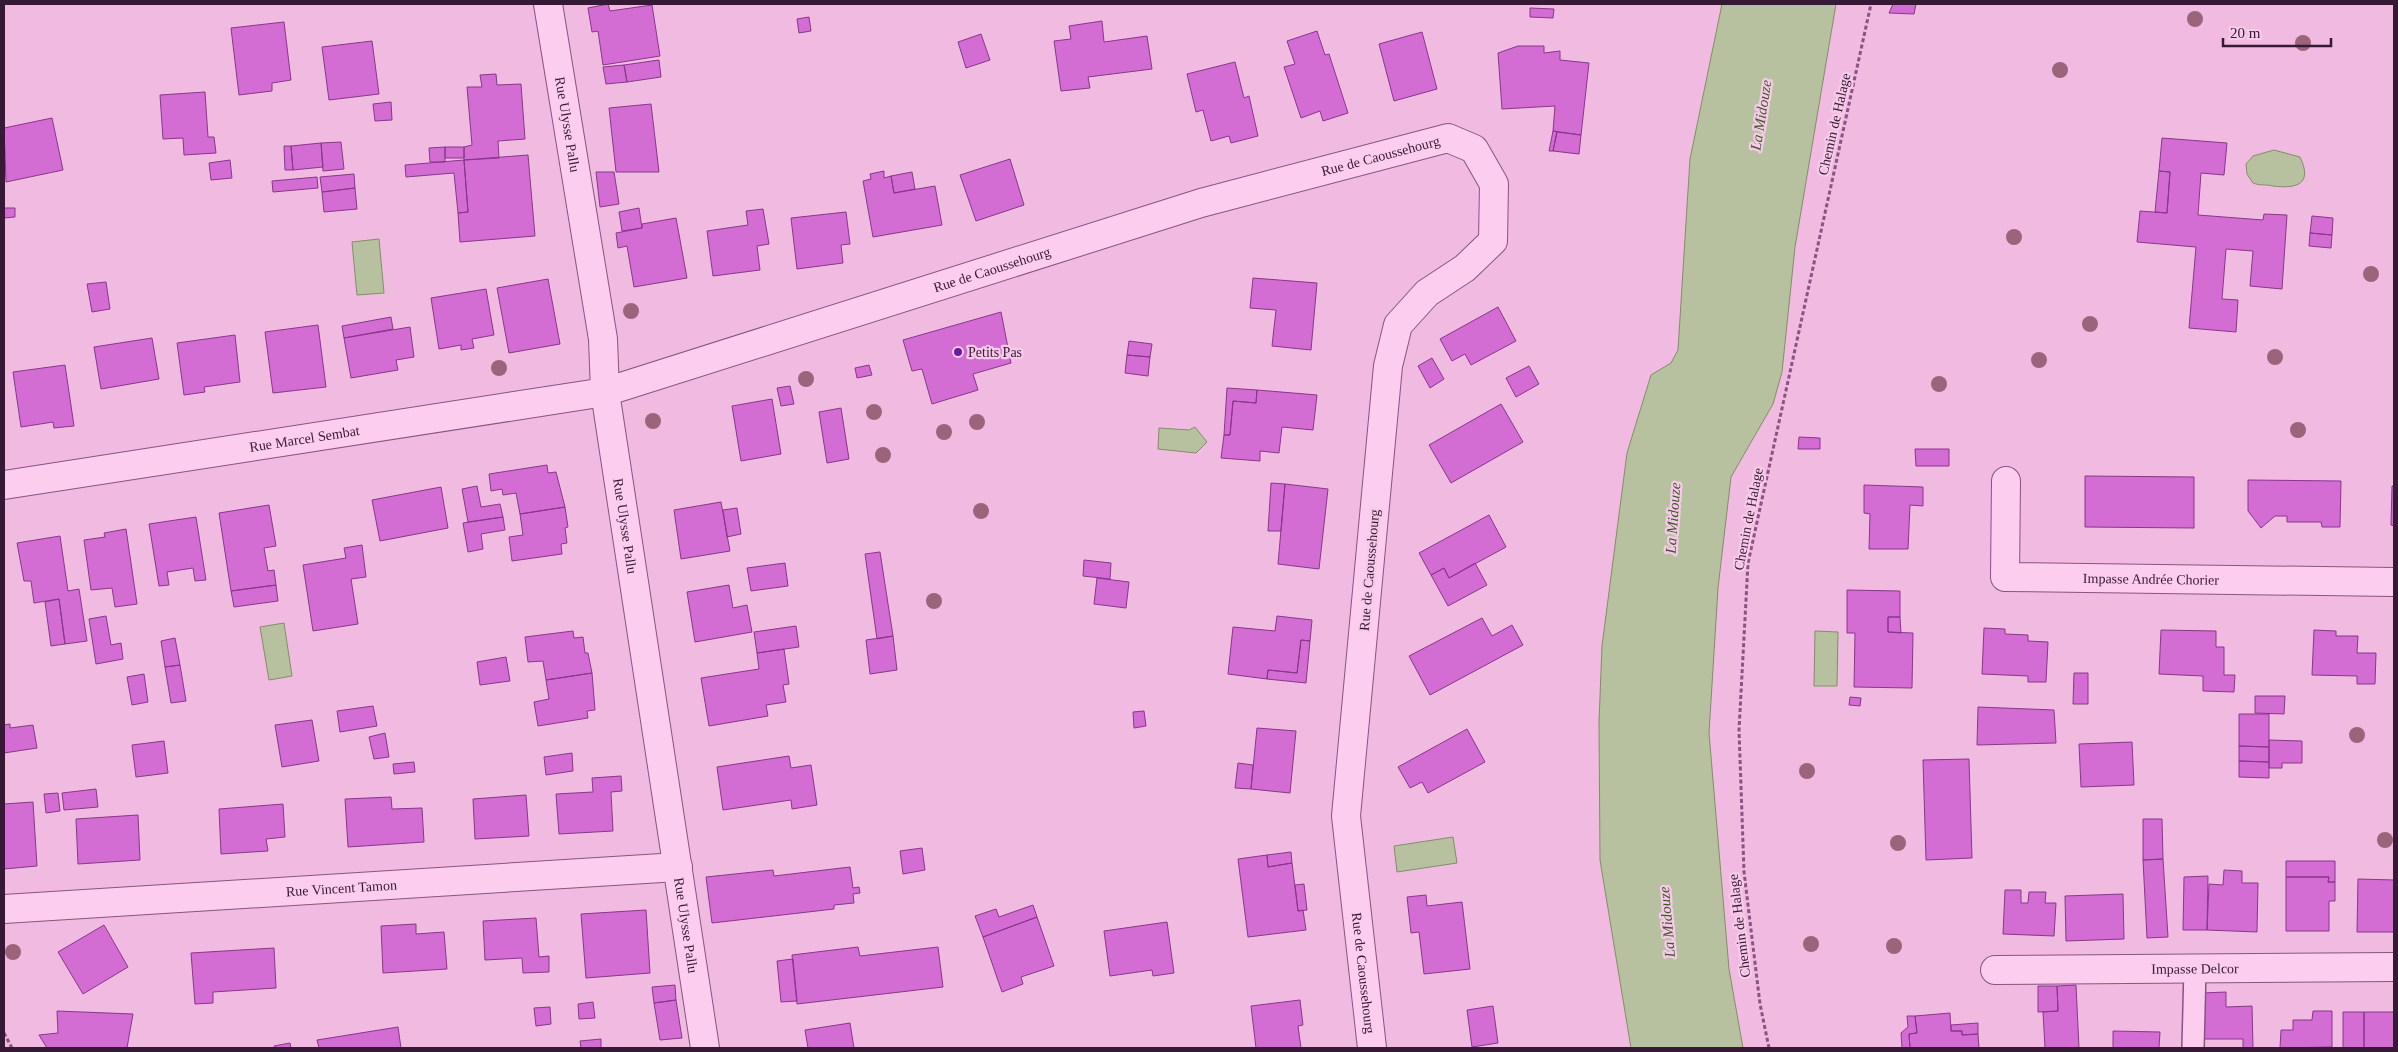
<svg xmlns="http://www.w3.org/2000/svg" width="2398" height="1052" font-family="'Times New Roman',serif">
  <rect width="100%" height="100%" fill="#f1bae1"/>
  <path fill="#b7c19f" stroke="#818f66" d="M1722,4h114l-41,243 -13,125 -9,32 -42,73 -13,111 -9,145 20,236 14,79h-112l-31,-188 -1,-138 3,-76 25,-193 24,-78 20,-12 7,-13 12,-191z
    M2274,150l26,7c13,27 -3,32 -27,29 -7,-2 -13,0 -20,-3l-6,-9 -1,-10 7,-8z
    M379,239l5,54 -27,2 -5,-53z
    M1195,427l12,15 -11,11 -38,-4 1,-21 30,2z
    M284,623l8,53 -23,4 -9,-53z
    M1815,631l23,1 -1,54h-23z
    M1453,837l4,26 -60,9 -3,-26z"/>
  <path fill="#d36cd3" stroke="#88378a" d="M608,4l2,7 42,-6 8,51 -57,9 -5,-34 -6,1 -4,-24z
    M1893,4h23l-2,10 -25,-1z
    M1530,8l24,1 -1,9 -23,-1z
    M809,17l2,14 -12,2 -2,-14z
    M1102,21l2,21 43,-6 5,33 -64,8 2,11 -29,3 -7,-50 17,-2 -2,-13z
    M284,22l7,58 -19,3v8l-33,4 -8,-67z
    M1317,31l8,24 4,-1 19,59 -25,8 -3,-10 -19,7 -17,-51 11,-3 -8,-23z
    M1422,32l15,57 -43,12 -15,-57z
    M981,34l9,26 -24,8 -8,-26z
    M372,41l7,53 -50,6 -7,-53z
    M1518,46h26v7l16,-2v9l29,3 -8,72 -28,-4 2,-25 -53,3 -4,-56z
    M659,60l2,17 -34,5 -3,-17z
    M1235,62l9,36 5,-2 9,40 -27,7 -2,-7 -18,5 -8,-31 -7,2 -9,-38z
    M624,65l3,17 -21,2 -3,-17z
    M496,74l1,11 24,-1 4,55 -27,2 1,17 -35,2v-13l8,-2 -5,-58h15l-2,-12z
    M205,92l3,45h6l2,16 -32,2 -1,-17 -20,1 -3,-44z
    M391,102l1,18 -17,1 -2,-17z
    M651,104l8,68h-43l-7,-64z
    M52,118l11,52 -57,12 -2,-54z
    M1553,131l4,1 -4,19h-4z
    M1557,132l24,3 -2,19 -26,-3z
    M2162,138l65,5 -3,32 -23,-2 -3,42 65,5 1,-6 23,1 -5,74 -32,-3 3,-35 -27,-2 -4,50 16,1 -2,32 -47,-4 7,-81 -59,-5 3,-31 27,2 3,-41 -11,-1z
    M341,142l3,27 -21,2 -2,-28z
    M321,143l2,24 -30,3 -2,-24z
    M284,146h7l2,24h-8z
    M445,147h19v11h-19z
    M445,147v15h-15l-1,-14z
    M528,155l7,81 -75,6 -2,-29 10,-1 -4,-52z
    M1010,159l14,46 -48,16 -16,-46z
    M230,160l2,18 -21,2 -2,-17z
    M464,160l4,52 -10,1 -4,-40 -48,4 -1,-12z
    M884,171v7l7,-2 3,17 41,-7 7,39 -69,12 -10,-56 8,-2 -1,-5z
    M2159,171l11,1 -3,41 -12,-1z
    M596,172h18l5,32 -19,3z
    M912,172l3,17 -21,4 -3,-17z
    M354,174l1,14 -33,4 -2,-15z
    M317,177l1,11 -45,4 -1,-11z
    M355,188l2,21 -33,3 -2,-20z
    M4,208h11v9l-11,1z
    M639,208l3,20 -20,3 -3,-19z
    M763,209l6,35 -12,2 3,24 -47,6 -6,-45 41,-6 -2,-14z
    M846,212l4,32 -9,1 2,18 -46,6 -6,-51z
    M2312,216l21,2 -1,17 -22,-2z
    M676,218l11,60 -53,9 -7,-41 -9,2 -2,-15 26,-5v-4z
    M2310,233l22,2 -1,13 -22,-2z
    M1253,278l64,5 -6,67 -39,-4 4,-36 -26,-2z
    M548,279l12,65 -51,9 -12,-65z
    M106,282l4,27 -18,3 -5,-28z
    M486,289l8,46 -22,4 2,9 -13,2v-5l-22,4 -8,-51z
    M1498,307l18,34 -45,24 -6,-11 -13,7 -12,-22z
    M1001,312l10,51 -38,11 5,16 -46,14 -10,-35 -10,2 -9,-31z
    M391,317l2,12 -49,9 -2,-12z
    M318,325l8,62 -53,6 -8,-61z
    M410,327l4,30 -18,3 2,10 -47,8 -7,-40z
    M235,335l5,47 -36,5 1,5 -21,3 -7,-52z
    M152,338l7,41 -58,10 -7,-42z
    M1129,341l23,3 -2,13 -23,-2z
    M1127,355l23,2 -2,19 -23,-3z
    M1432,358l12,21 -14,9 -12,-22z
    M65,365l9,61 -20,2 -1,-6 -32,5 -8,-55z
    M869,365l3,10 -15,3 -2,-10z
    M1529,366l10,18 -23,13 -10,-19z
    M790,386l4,18 -13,2 -4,-18z
    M1227,388l30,2 -1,13 -23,-2 -3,34h-6z
    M1257,390l60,5 -4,35 -31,-3 -3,26 -19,-2v10l-39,-3 3,-23h6l3,-34 23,2z
    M772,399l9,55 -40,7 -9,-55z
    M1501,404l22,38 -72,41 -22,-38z
    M841,408l8,51 -22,4 -8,-51z
    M1799,437l21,1v11h-22z
    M1915,449h34v17h-33z
    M547,465l1,8 8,-1 9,35 -45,7 -4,-21 -13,2 -1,-6 -11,2 -2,-17z
    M2085,476l109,1v51l-109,-1z
    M2248,480l93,1 -1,46h-18l-1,-5h-34v-6h-12l-14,12 -13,-17z
    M1271,483l14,1 -4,47h-13z
    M1285,484l43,5 -9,80 -41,-5z
    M1864,485l59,2v19l-13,-1 -2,44h-39l1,-35 -6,-1z
    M477,486l4,21 19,-3 3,13 -35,5 -6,-33z
    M2392,486h2v40l-3,-1z
    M441,487l7,41 -68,13 -8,-41z
    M721,502l9,49 -49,8 -7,-49z
    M269,505l7,41 -12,2 4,23 6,-1 2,15 -45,6 -12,-78z
    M565,507l3,20 -3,1 2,15 -6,1 1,10 -50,7 -3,-24 14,-2 -3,-21z
    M737,508l4,26 -14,3 -4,-27z
    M1489,515l17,32 -57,31 -5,-10 -13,7 -12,-22z
    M196,517l10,63 -11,1 -2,-13 -26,4 2,13 -10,1 -10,-62z
    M503,517l2,13 -24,4 2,15 -15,3 -5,-29z
    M126,529l11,75 -22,3 -3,-19 -21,2 -7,-50 21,-3 -1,-4z
    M60,536l8,55 11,-2 8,52 -22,3 -6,-45 -25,4 -3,-22h-7l-7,-38z
    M362,545l4,32 -15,2 7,45 -45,7 -10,-66 43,-7 -2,-10z
    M880,552l13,84 -16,3 -12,-85z
    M1084,560l27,3 -1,16 -27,-3z
    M785,563l3,23 -37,5 -4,-23z
    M1475,563l12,22 -39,21 -17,-31 13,-7 5,10z
    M1097,578l32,4 -3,26 -32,-4z
    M276,585l2,16 -44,6 -3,-16z
    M729,585l4,23 14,-3 5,27 -57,10 -8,-50z
    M1847,590l53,1v26h-12v15l25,1 -1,55 -58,-1 1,-54h-8z
    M59,599l6,45 -14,2 -6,-44z
    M106,616l5,29 10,-2 2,16 -27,5 -7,-45z
    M1277,616l35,4 -2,21 -9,-1 -4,33 -29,-3 -1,9 -39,-5 5,-47 42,4z
    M1888,617h12l1,16 -13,-1z
    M1482,618l10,18 20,-11 11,20 -93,50 -21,-39z
    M796,626l3,21 -42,6 -3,-21z
    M1984,628l21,1v5l23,1v6l20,1 -2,40h-18v-6l-46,-2z
    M2161,630l55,1v16h8v28h11l-1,17 -31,-1v-15l-44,-2z
    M2314,630l22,1v5h22l-1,17h19l-1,31h-18v-8l-45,-1z
    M573,631l1,7 9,-1 2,16h3l4,20 -46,7 -3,-19 -15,1 -3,-25z
    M893,636l4,34 -27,4 -4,-34z
    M175,638l5,27 -15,2 -4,-26z
    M1301,640l9,1 -4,42 -39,-4 1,-9 29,3z
    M784,649l5,35 -6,1 3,17 -20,3 2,11 -59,10 -8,-48 58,-9 -2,-16z
    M506,657l4,24 -30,4 -3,-23z
    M180,665l6,36 -15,2 -6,-36z
    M592,673l3,37 -8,1 1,7 -50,8 -4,-24 15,-3 -3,-19z
    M2074,673h14v31h-15z
    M144,674l4,28 -16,3 -5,-28z
    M2255,696h30l-1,18 -29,-1z
    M1850,697l11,1 -1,8 -11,-1z
    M373,706l4,20 -37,6 -3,-21z
    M1978,707l76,3 2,33 -79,2z
    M1144,711l2,15 -12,2 -1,-16z
    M2239,714h30v33l-30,-1z
    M312,720l7,41 -37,6 -7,-42z
    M10,724v4l23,-3 4,23 -33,5v-28z
    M1257,728l39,3 -6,62 -39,-4z
    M1467,729l18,33 -57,31 -6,-11 -12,6 -12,-21z
    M385,733l4,24 -15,2 -5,-22z
    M2269,740l33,1v22h-20v5h-13z
    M164,741l4,32 -32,4 -4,-32z
    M2132,742l2,43 -53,2 -2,-43z
    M2239,746l30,1v15l-30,-1z
    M572,753l1,18 -27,4 -2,-18z
    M789,756l2,12 20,-3 6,40 -25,4 -1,-9 -68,10 -6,-43z
    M1969,759l3,99 -46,2 -3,-100z
    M2239,761l30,1v16l-30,-1z
    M414,762l1,10 -21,2 -1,-10z
    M1238,763l15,2 -2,24 -16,-1z
    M621,776l1,15 -11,1 2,39 -54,3 -3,-40 37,-2 -1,-14z
    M96,789l2,18 -34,3 -2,-17z
    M58,793l2,18 -14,2 -2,-19z
    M526,795l3,41 -54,3 -2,-40z
    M391,797l1,12 30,-1 2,34 -76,5 -3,-48z
    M33,802l4,64 -33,3v-65z
    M283,804l2,33 -19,2 2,12 -47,3 -2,-45z
    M138,815l2,45 -62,4 -2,-45z
    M2143,819h19l1,40 -20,1z
    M922,848l3,22 -22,4 -3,-23z
    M1291,852l1,11 -24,4 -1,-12z
    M1267,855l1,12 24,-4 6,48 5,-1 3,20 -58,7 -10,-78z
    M2163,859l5,78 -21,1 -4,-78z
    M2286,861h49v21h-7l1,-5h-43z
    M850,867l3,21 6,-1 1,6 -7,1 1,9 -20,2v4l-122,14 -6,-46 67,-7 1,6z
    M2224,870l18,1v12h16l-1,49 -50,-2 2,-46 14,1z
    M2208,876l-1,54h-24l1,-53z
    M2286,877h43l-1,5h7v19h-6v30h-43z
    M2358,879l36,1v52h-37z
    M1304,884l3,26 -9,1 -3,-26z
    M2005,890h16v13h7l1,-11h17l-1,11h11l-2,33 -51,-2z
    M2123,894l1,45 -58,2 -1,-45z
    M1426,895l1,11 35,-4 8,67 -46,5 -5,-42 -8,1 -4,-36z
    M1033,905l4,12 -54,20 -8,-21 21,-7 3,8z
    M646,910l4,63 -64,5 -5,-64z
    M1037,917l17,49 -33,11 2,7 -21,8 -19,-55z
    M536,918l3,39 10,-1v16l-26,1 -1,-15 -37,2 -2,-39z
    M1167,922l7,51 -21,3 -1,-6 -42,6 -6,-45z
    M416,924v10l28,-2 3,37 -64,4 -2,-47z
    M104,925l24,42 -45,27 -25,-42z
    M858,947l2,9 78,-9 5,40 -146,17 -5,-49z
    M274,948l2,40 -63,4v11l-18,1 -4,-51z
    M793,959l4,42 -16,1 -4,-41z
    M675,985l1,15 -22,3 -2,-16z
    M2076,985l3,63h-34l-2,-36 15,-1 -1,-25z
    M2038,986h19l1,25 -20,1z
    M2226,992v15l26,-1 1,42h-10v-9h-39l-1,-46z
    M676,1000l6,38 -22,2 -6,-37z
    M1300,1000l3,25 -5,1 3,22h-45l-5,-42z
    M593,1002l2,16 -16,1 -1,-15z
    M1493,1006l5,37 -26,4 -5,-37z
    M550,1007l1,17 -15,2 -2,-18z
    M57,1011l76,3 -6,34h-80l-8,-13 19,-2z
    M2313,1011h19v36l-52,1 1,-18h12v-10h19z
    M2343,1012h21v36h-21z
    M2364,1012h30v36h-30z
    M1950,1013l1,18h11v4l16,-1 1,14h-69l-1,-14 8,-1 -2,-17z
    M1907,1016h8l2,17 -8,1 1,14h-8l-1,-15 7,-6z
    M850,1023l4,25h-46l-3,-18z
    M1978,1023v11l-16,1v-4h-11v-6z
    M398,1027l3,21h-82l-2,-8z
    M2113,1031l47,1 -1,16h-46z
    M601,1039v9h-20l-1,-7z
    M290,1043l1,5h-16l-1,-2z"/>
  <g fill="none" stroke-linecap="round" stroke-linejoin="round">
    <defs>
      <path id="service" d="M2193,1048l2,-80"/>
      <g id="minor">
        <path id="s1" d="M548,4l55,335 2,53 100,656"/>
        <path id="s2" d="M2006,481l-1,96 389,5"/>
        <path id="s3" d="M4,485l601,-93 596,-189 247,-65 26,11 20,35 -1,57 -28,27 -38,25 -29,32 -10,41 -42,450 26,232"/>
        <path id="s4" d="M4,909l674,-42"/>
        <path id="s5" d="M1995,970l399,-3"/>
      </g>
    </defs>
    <use href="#service" stroke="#895383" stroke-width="24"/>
    <use href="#minor" stroke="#895383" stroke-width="30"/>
    <path stroke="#895383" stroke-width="3" stroke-dasharray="4 2.5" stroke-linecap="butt" d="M4,1033l8,15
      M1769,1048l-9,-44 -16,-132 -5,-142 9,-167 123,-559"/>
    <use href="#service" stroke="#fccdee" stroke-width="21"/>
    <use href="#minor" stroke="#fccdee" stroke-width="28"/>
  </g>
  <g fill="#9b647b">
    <circle cx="2195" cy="19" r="8"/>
    <circle cx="2303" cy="43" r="8"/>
    <circle cx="2060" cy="70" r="8"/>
    <circle cx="2014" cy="237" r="8"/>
    <circle cx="2371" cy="274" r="8"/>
    <circle cx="631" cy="311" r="8"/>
    <circle cx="2090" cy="324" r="8"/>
    <circle cx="2275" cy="357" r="8"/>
    <circle cx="2039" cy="360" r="8"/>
    <circle cx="499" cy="368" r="8"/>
    <circle cx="806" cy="379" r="8"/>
    <circle cx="1939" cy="384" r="8"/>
    <circle cx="874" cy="412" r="8"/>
    <circle cx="653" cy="421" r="8"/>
    <circle cx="977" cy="422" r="8"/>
    <circle cx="2298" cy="430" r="8"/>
    <circle cx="944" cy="432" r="8"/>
    <circle cx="883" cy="455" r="8"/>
    <circle cx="981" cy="511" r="8"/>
    <circle cx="934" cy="601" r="8"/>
    <circle cx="2357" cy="735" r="8"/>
    <circle cx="1807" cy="771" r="8"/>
    <circle cx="2385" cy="840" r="8"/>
    <circle cx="1898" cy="843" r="8"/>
    <circle cx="1811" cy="944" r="8"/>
    <circle cx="1894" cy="946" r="8"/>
    <circle cx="13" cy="952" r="8"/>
  </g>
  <circle fill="#671e9d" stroke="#f8caea" stroke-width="2" cx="958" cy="352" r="5"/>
  <g text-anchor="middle" stroke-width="4.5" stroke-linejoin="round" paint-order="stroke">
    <g font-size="14" fill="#361934" stroke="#f8caea">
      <text transform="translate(1834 124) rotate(-77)" y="5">Chemin de Halage</text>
      <text dy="5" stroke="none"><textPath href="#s1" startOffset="122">Rue Ulysse Pallu</textPath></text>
      <text dy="5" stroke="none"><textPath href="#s3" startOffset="1419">Rue de Caoussehourg</textPath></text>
      <text dy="5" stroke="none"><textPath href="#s3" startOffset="1014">Rue de Caoussehourg</textPath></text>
      <text dy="5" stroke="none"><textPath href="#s3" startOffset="304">Rue Marcel Sembat</textPath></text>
      <text transform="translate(1748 519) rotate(-79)" y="5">Chemin de Halage</text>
      <text dy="5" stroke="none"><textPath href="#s1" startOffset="528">Rue Ulysse Pallu</textPath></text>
      <text transform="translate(1369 570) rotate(-85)" y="5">Rue de Caoussehourg</text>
      <text dy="5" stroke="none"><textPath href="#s2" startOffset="242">Impasse Andrée Chorier</textPath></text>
      <text dy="5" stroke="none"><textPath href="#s4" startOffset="338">Rue Vincent Tamon</textPath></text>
      <text dy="5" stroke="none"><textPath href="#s1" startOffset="932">Rue Ulysse Pallu</textPath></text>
      <text transform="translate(1739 926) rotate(-97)" y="5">Chemin de Halage</text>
      <text dy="5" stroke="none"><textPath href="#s5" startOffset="200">Impasse Delcor</textPath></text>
      <text dy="5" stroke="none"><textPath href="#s3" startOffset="2394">Rue de Caoussehourg</textPath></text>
    </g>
    <g font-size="14" fill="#361934" stroke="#f8caea" text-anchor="start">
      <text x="968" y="357">Petits Pas</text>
    </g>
    <g font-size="15" font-style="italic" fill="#3e5827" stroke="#f8caea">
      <text transform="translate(1761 115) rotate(-81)" y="5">La Midouze</text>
      <text transform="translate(1673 518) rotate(-86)" y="5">La Midouze</text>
      <text transform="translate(1667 922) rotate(-95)" y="5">La Midouze</text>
    </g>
  </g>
  <rect width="2398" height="1052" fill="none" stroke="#361934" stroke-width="10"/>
  <path d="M2223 38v8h108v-8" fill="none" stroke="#361934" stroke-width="2.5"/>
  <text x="2230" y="38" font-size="15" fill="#361934" stroke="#f8caea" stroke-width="4" paint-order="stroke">20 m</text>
</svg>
